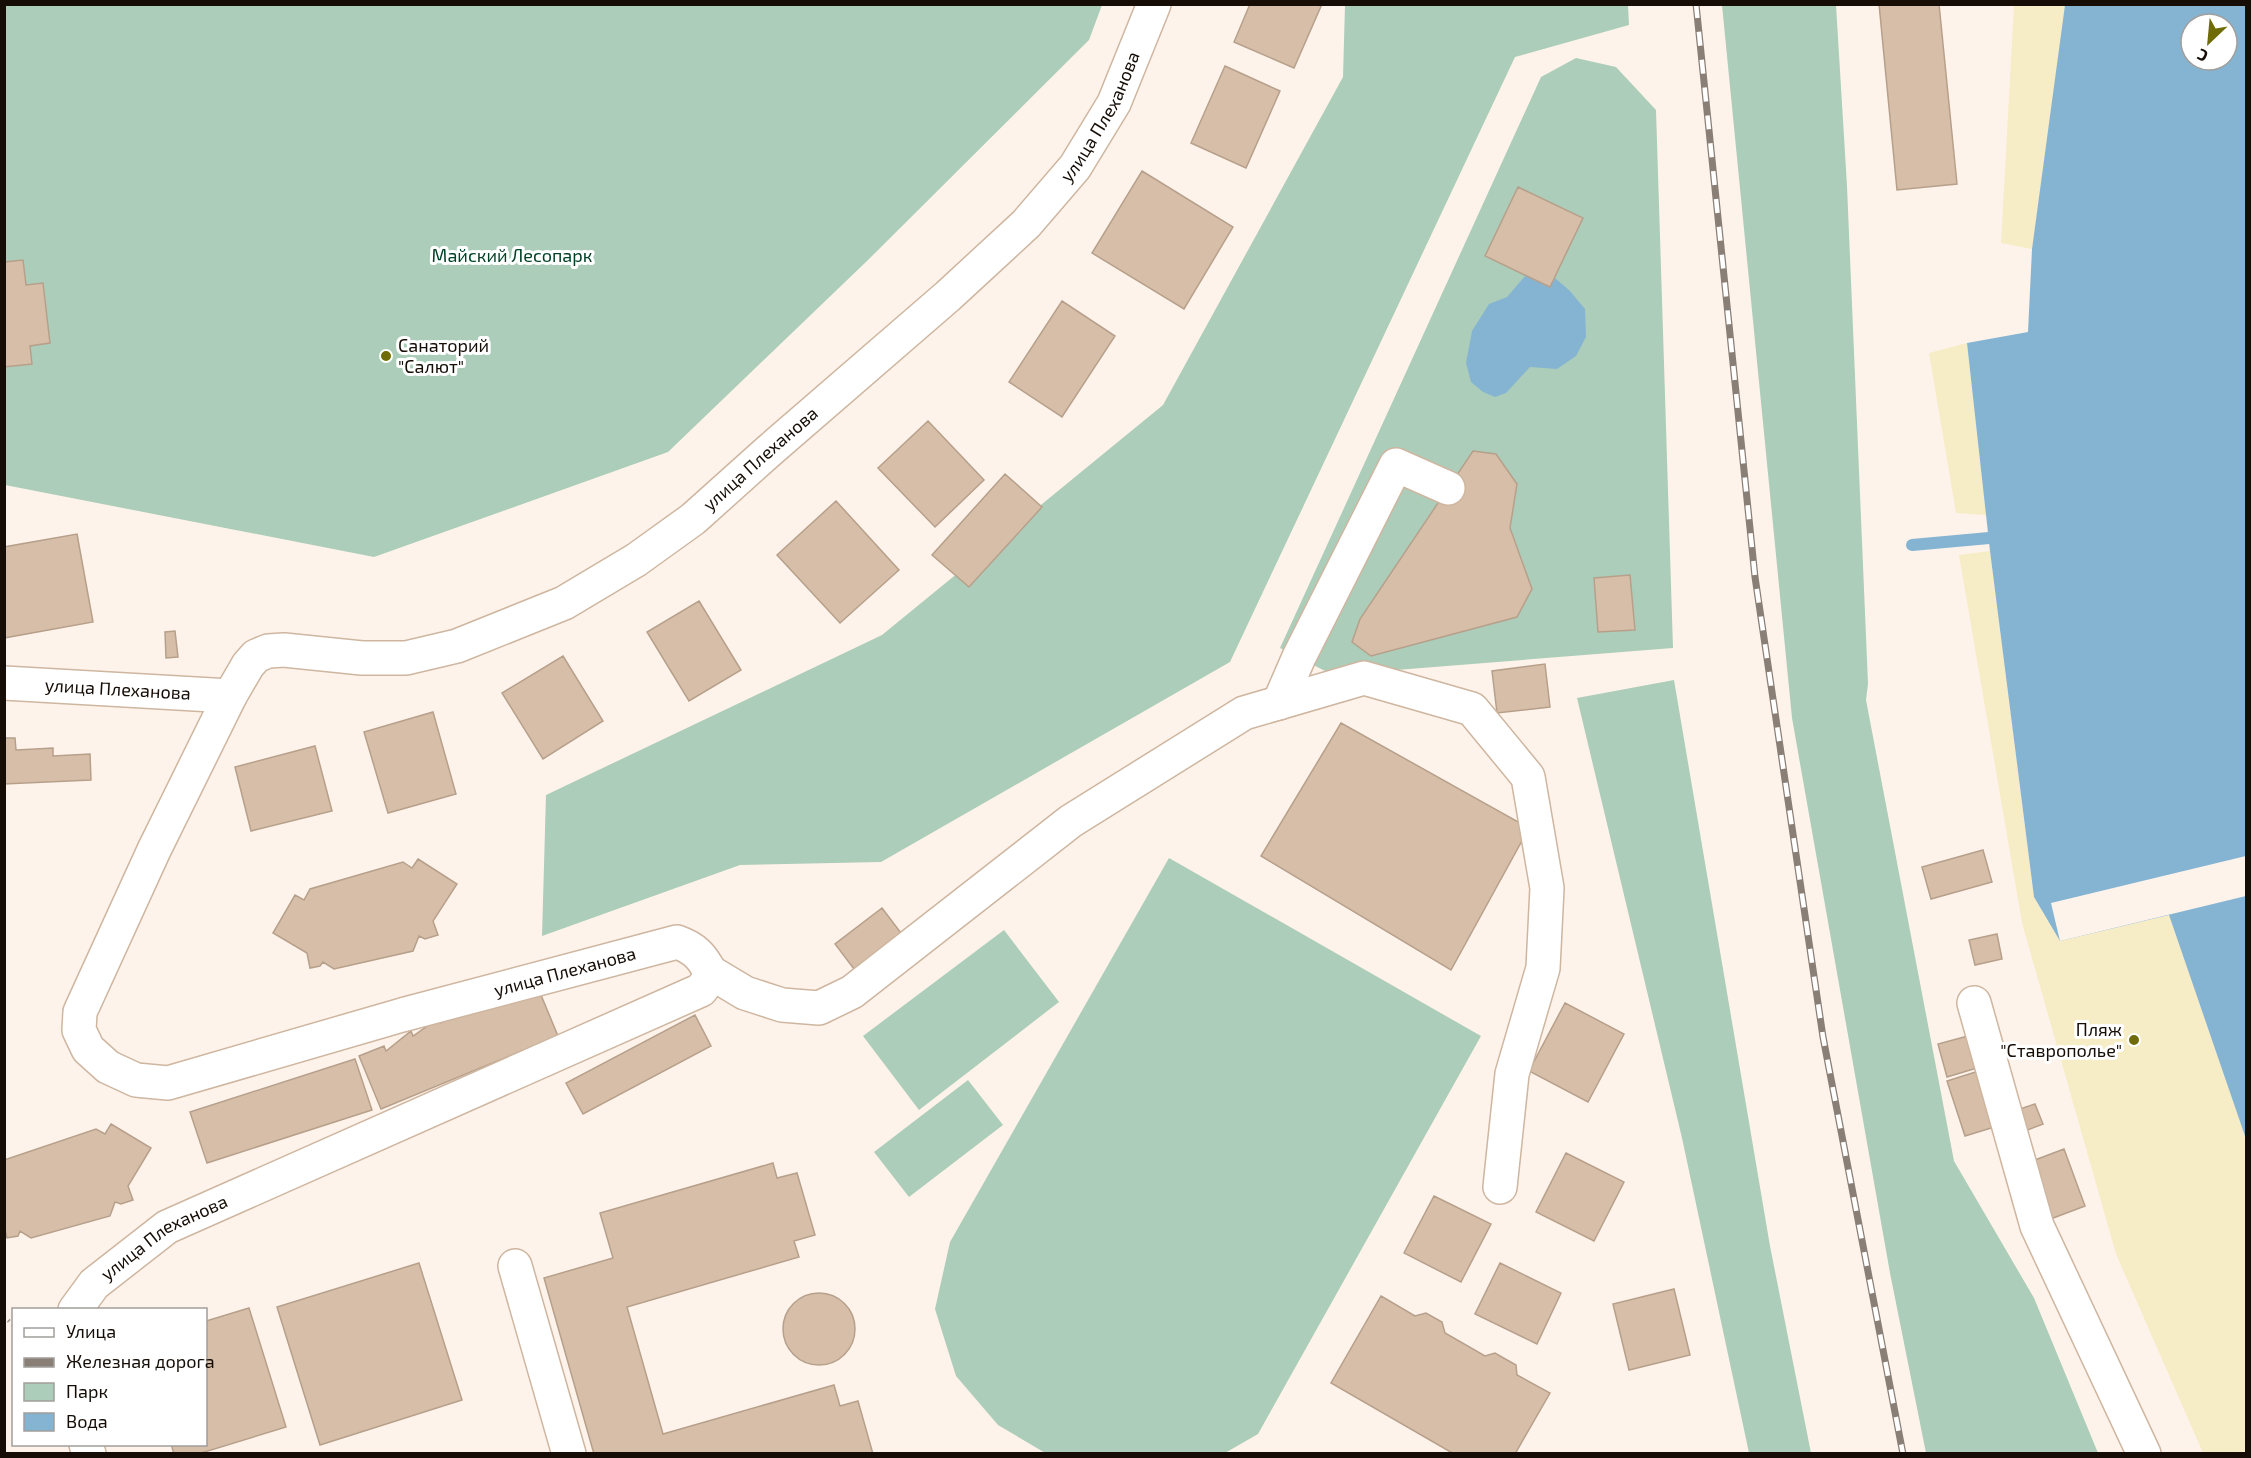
<svg xmlns="http://www.w3.org/2000/svg" width="2251" height="1458" font-family="'Exo 2',sans-serif">
  <rect width="100%" height="100%" fill="#fef3ea"/>
  <path fill="#accdb9" d="M4,5h1098l-13,35 -221,220 -200,192 -294,105 -369,-72z
    M1345,5h283l1,20 -114,32 -285,605 -349,200 -141,3 -198,71 4,-141 336,-160 281,-230 180,-328z
    M1722,5h114l11,181 21,498 -2,16 88,461 80,137 64,155h-172l-36,-180 -98,-555z
    M1576,58l40,9 40,43 17,538 -340,27 -53,-27 261,-571z
    M1674,680l96,566 41,207h-62l-67,-315 -105,-440z
    M1169,858l312,178 -223,398 -33,19 -178,1 -49,-29 -42,-49 -21,-67 15,-67z
    M1004,930l55,72 -140,108 -56,-74z
    M968,1080l35,45 -94,72 -35,-45z"/>
  <path fill="#f6ecc6" d="M2014,5h52l-34,244 -31,-6z
    M1967,343l19,172 -30,-2 -27,-160z
    M1990,551l44,346 26,44 109,-26 77,224v314h-43l-87,-199 -94,-331 -63,-368z"/>
  <path fill="#85b4d3" fill-rule="evenodd" d="M2065,5h181v1134l-77,-224 -109,26 -26,-44 -44,-346 -23,-208 61,-11 4,-83zM2191,24h36v36h-36z
    M1526,275l24,12 5,-9 15,13 15,18 1,28 -10,19 -19,13 -27,-2 -24,26 -11,4 -12,-5 -12,-10 -5,-19 6,-32 17,-27 18,-7z"/>
  <path fill="#fef3ea" d="M2246,856v40l-186,45 -9,-38z"/>
  <g fill="none" stroke-linecap="round" stroke-linejoin="round">
    <path stroke="#85b4d3" stroke-width="12" d="M1912,545l77,-7"/>
  </g>
  <path fill="#d6bea8" stroke="#b7a08b" stroke-width="1.5" d="M1250,4h72l-28,64 -60,-26z
    M1879,4h60l18,180 -60,6z
    M1225,66l55,25 -34,77 -55,-25z
    M1142,171l91,56 -49,82 -92,-56z
    M1518,187l65,31 -33,69 -65,-31z
    M23,260l3,25 17,-2 7,60 -20,3 2,18 -28,3v-105z
    M1062,301l53,35 -53,81 -53,-35z
    M928,421l56,59 -49,47 -57,-59z
    M1473,451l23,3 21,30 -7,44 22,61 -15,28 -146,39 -19,-14 8,-23z
    M1005,474l37,33 -73,80 -37,-32z
    M836,501l63,69 -59,53 -63,-68z
    M77,534l16,88 -89,16v-91z
    M1630,575l5,55 -37,2 -4,-54z
    M699,601l42,69 -52,31 -42,-69z
    M175,631l3,26 -12,1 -1,-26z
    M563,656l40,65 -60,38 -41,-66z
    M1545,664l5,43 -53,6 -5,-42z
    M433,712l23,82 -68,19 -24,-81z
    M1341,723l188,105 -78,142 -190,-114z
    M4,738h11l1,12 37,-2v8l37,-2 1,26 -87,4z
    M315,746l17,65 -81,20 -16,-64z
    M1983,850l9,32 -61,17 -9,-32z
    M418,859l39,25 -24,37 5,14 -13,4 -6,-3 -6,15 -79,18 -11,-7 -3,4 -10,2 -3,-15 -34,-20 22,-38 9,5 6,-11 93,-27 9,6z
    M882,908l19,25 -47,36 -19,-25z
    M1997,934l5,25 -27,6 -6,-25z
    M536,983l22,53 -177,73 -22,-53 25,-10 2,5 25,-20 2,5 26,-18 2,5 30,-19z
    M1565,1003l59,31 -36,68 -59,-31z
    M695,1015l16,31 -128,68 -17,-31z
    M1968,1036l9,32 -30,9 -9,-33z
    M355,1059l17,51 -165,53 -17,-51z
    M1982,1070l19,55 -36,11 -18,-55z
    M2035,1104l8,20 -18,7 -8,-21z
    M111,1124l40,24 -23,38 5,14 -12,4 -6,-2 -5,14 -79,22 -11,-7 -2,5 -11,2 -3,-13v-65l92,-31 9,5z
    M2064,1149l21,57 -37,14 -21,-57z
    M1566,1153l58,29 -30,59 -58,-29z
    M773,1163l4,15 20,-5 18,62 -21,6 5,16 -172,50 36,127 171,-49 6,21 18,-5 15,53h-279l-50,-176 69,-20 -13,-45z
    M1434,1196l57,28 -30,58 -57,-29z
    M419,1263l43,137 -142,45 -43,-138z
    M1500,1263l61,30 -24,51 -62,-30z
    M1674,1289l16,66 -61,15 -16,-66z
    M783 1329a36 36 0 1 1 72 0a36 36 0 1 1-72 0Z
    M1381,1296l34,20 11,-3 16,9 3,11 40,23 10,-3 21,12 1,10 33,18 -35,61h-61l-123,-71z
    M249,1308l37,119 -88,27h-24l-3,-10h35v-123z"/>
  <g fill="none" stroke-linecap="round" stroke-linejoin="round">
    <defs>
      <g id="minor">
        <path id="s1" d="M4,683l226,13"/>
        <path d="M1279,703l20,-46 97,-192 52,23"/>
        <path d="M710,972l35,21 37,12 37,3 33,-16 219,-171 173,-108 120,-35 108,31 56,68 19,111 -4,80 -31,106 -12,113"/>
        <path d="M1974,1003l63,223 107,228"/>
        <path d="M515,1266l54,188"/>
        <path id="s2" d="M75,1310l19,-26 73,-57 534,-237 6,-8 3,-10c-8,-16 -16,-24 -33,-30l-275,73 -234,68 -32,-3 -28,-13 -20,-18 -9,-19 1,-18 74,-162 76,-154 18,-31 8,-9 12,-5 16,-1 78,8h44l51,-12 107,-43 72,-43 57,-41 77,-69 178,-154 78,-72 49,-57 39,-64 40,-99"/>
        <path d="M86,1444l3,10"/>
      </g>
    </defs>
    <use href="#minor" stroke="#ceb6a0" stroke-width="36"/>
    <path stroke="#a39991" stroke-width="4" stroke-dasharray="1.5 4.5" stroke-linecap="butt" d="M4,1316l10,10"/>
    <use href="#minor" stroke="#fff" stroke-width="33"/>
    <defs>
      <path id="rail" d="M1696,4l59,573 68,460 80,417"/>
    </defs>
    <use href="#rail" stroke="#897f77" stroke-width="7"/>
    <use href="#rail" stroke="#fff" stroke-width="4.5" stroke-dasharray="14" stroke-linecap="butt"/>
  </g>
  <g fill="#6f6b07" stroke="#fff" stroke-width="2">
    <circle cx="386" cy="356" r="6"/>
    <circle cx="2134" cy="1040" r="6"/>
  </g>
  <g text-anchor="middle" stroke-width="6" stroke-linejoin="round" paint-order="stroke">
    <g font-size="18" fill="#150d06" stroke="#fff">
      <text dy="6" stroke="none"><textPath href="#s2" startOffset="2880">улица Плеханова</textPath></text>
      <text dy="6" stroke="none"><textPath href="#s2" startOffset="2394">улица Плеханова</textPath></text>
      <text dy="6" stroke="none"><textPath href="#s1" startOffset="114">улица Плеханова</textPath></text>
      <text transform="translate(565 972) rotate(-15)" y="6">улица Плеханова</text>
      <text dy="6" stroke="none"><textPath href="#s2" startOffset="117">улица Плеханова</textPath></text>
    </g>
    <g font-size="18" fill="#004127" stroke="#fff">
      <text x="512" y="262">Майский Лесопарк</text>
    </g>
    <g font-size="18" fill="#150d06" stroke="#fff" text-anchor="start">
      <text x="398" y="352">Санаторий<tspan x="398" dy="21">"Салют"</tspan></text>
      <text x="2122" y="1036" text-anchor="end">Пляж<tspan x="2122" dy="21">"Ставрополье"</tspan></text>
    </g>
  </g>
  <rect width="2251" height="1458" fill="none" stroke="#150d06" stroke-width="12"/>
  <rect x="12" y="1308" width="195" height="138" fill="#ffffff" stroke="#a19e9b" stroke-width="1.5"/>
  <rect x="24" y="1328" width="30" height="9" fill="#ffffff" stroke="#a19e9b" stroke-width="1.5"/>
  <text x="66" y="1338" font-size="18" fill="#150d06">Улица</text>
  <rect x="24" y="1358" width="30" height="9" fill="#897f77" stroke="#a19e9b" stroke-width="1.5"/>
  <text x="66" y="1368" font-size="18" fill="#150d06">Железная дорога</text>
  <rect x="24" y="1383" width="30" height="18" fill="#accdb9" stroke="#a19e9b" stroke-width="1.5"/>
  <text x="66" y="1398" font-size="18" fill="#150d06">Парк</text>
  <rect x="24" y="1413" width="30" height="18" fill="#85b4d3" stroke="#a19e9b" stroke-width="1.5"/>
  <text x="66" y="1428" font-size="18" fill="#150d06">Вода</text>
  <g transform="translate(2209 42) rotate(206)"><circle r="28" fill="#ffffff" stroke="#a19e9b" stroke-width="1.5"/>
  <path d="M0-4.5L10 22L0 15L-10 22Z" fill="#6f6b07"/>
  <text y="-9" font-size="16" font-weight="bold" text-anchor="middle" fill="#150d06">С</text>
  </g>
</svg>
